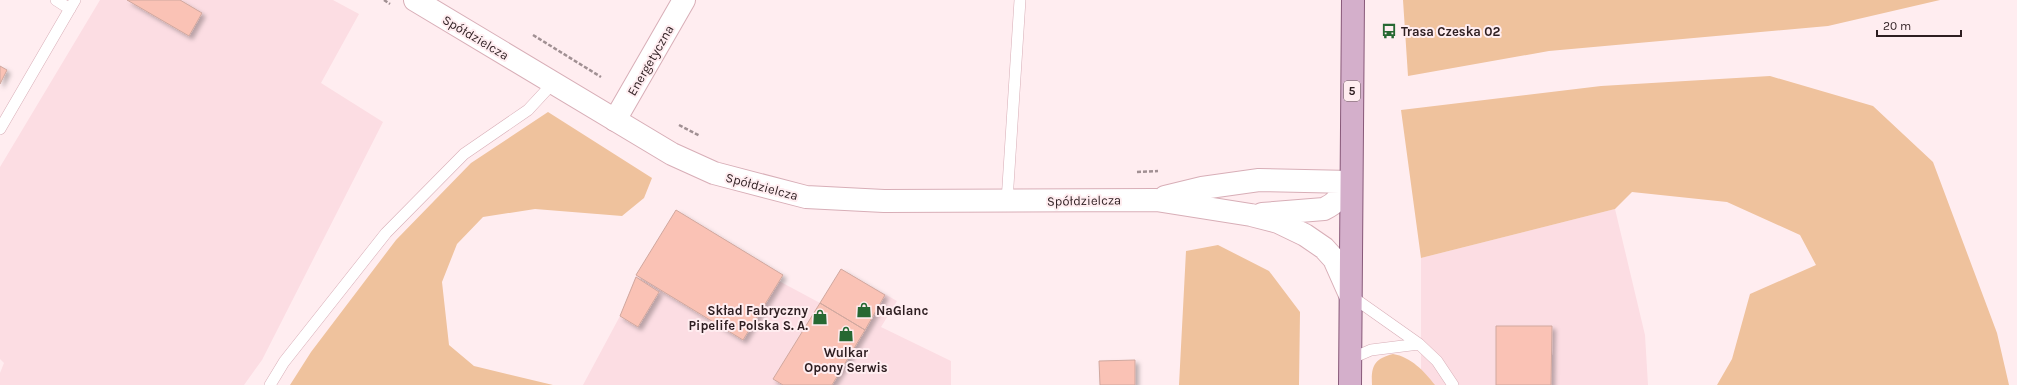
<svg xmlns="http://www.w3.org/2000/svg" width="2017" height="385" font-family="Karla,sans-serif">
  <defs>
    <filter id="shadow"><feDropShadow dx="3.5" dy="3.5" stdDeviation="2" flood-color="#0004"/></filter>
  </defs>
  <rect width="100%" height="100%" fill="#ffedf0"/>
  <path fill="#fcdde3" d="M100,0h233l26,14 -38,69 62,39 -121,238 -18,25h-244v-12l4,-10 -4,-4v-192z
    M1615,209l30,126 3,50h-227v-127z
    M676,210l107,65 -4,6 41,22 21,-34 56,32 -16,26 70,34v24h-368l37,-69 16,-41z"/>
  <path fill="#efc29d" d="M1403,0h537l-112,26 -279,25 -141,25z
    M1770,76l103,30 60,56 64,171 12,52h-292l15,-26 18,-65 66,-29 -16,-30 -73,-33 -95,-10 -17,17 -194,49 -20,-148 200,-24z
    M548,112l104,66 -8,20 -22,18 -87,-7 -52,8 -26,27 -15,38 7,63 25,21 79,19h-263l21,-33 85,-112 75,-77z
    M1218,245l51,26 31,41 -1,73h-120l7,-134z
    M1393,354c18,3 31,17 42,31h-63c-1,-19 2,-26 21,-31z"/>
  <path fill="#fac2b5" stroke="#d0a89f" filter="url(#shadow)" d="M127,0h53l22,13 -13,23z
    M0,66l7,4 -7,14z
    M676,210l107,65 -40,65 -107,-65z
    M841,269l44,26 -20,35 -45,-27z
    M636,277l23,15 -21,35 -18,-11z
    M820,303l45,27 -33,55h-49l-10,-6z
    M1496,326h56l-1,59h-55z
    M1135,360v25h-35l-1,-24z"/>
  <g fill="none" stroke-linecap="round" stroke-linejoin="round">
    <defs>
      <path id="service" d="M56,0l14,9
        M0,129l75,-129
        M1007,201l13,-201
        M1351,296l68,48
        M1350,359l21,-9 48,-6 18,17 16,24
        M270,385l14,-23 102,-129 78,-79 64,-44 25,-27"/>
      <path id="minor" d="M615,120l69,-120"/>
      <path id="tertiary" d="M415,0l257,154 42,19 92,24 78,4 272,-1 95,15 27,7 27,13 19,13 10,11 16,36
        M1165,197l37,-9 57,-8 92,2
        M1262,214l62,-5c13,-6 19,-15 27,-27"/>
      <path id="primary" d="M1350,385l3,-385"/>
    </defs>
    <use href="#service" stroke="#d8aeb7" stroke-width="12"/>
    <use href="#minor" stroke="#d8aeb7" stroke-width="24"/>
    <use href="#tertiary" stroke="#d8aeb7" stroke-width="24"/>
    <use href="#primary" stroke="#885979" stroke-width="24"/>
    <path stroke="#a19093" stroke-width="2.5" stroke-dasharray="4 2" stroke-linecap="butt" d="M384,0l6,4
      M533,35l68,42
      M679,125l21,11
      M1137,172l21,-1"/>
    <use href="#service" stroke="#fff" stroke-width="11"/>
    <use href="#minor" stroke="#fff" stroke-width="22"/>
    <use href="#tertiary" stroke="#fff" stroke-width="22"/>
    <use href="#primary" stroke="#d4afcb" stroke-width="22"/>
  </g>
  <defs>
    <symbol id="bus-bare" viewBox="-9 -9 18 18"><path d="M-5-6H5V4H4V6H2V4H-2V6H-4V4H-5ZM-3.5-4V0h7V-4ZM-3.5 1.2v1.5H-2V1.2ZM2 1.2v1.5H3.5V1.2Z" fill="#276832" stroke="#ffedf0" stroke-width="2.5" paint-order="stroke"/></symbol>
    <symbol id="shop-bare" viewBox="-9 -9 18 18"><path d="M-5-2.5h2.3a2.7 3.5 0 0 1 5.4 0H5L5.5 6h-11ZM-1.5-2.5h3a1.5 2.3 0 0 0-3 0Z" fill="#276832" stroke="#ffedf0" stroke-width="2.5" paint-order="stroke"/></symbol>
  </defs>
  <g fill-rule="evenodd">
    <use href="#bus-bare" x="1378" y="20" width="22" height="22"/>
    <use href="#shop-bare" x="853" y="299" width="22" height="22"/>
    <use href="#shop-bare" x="809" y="306" width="22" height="22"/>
    <use href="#shop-bare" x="835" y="323" width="22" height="22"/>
  </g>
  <g text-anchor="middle" stroke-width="4" stroke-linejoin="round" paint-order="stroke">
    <rect fill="#ffedf0" stroke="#6d5c5f" stroke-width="1" x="1344" y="81" width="16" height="20" rx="3"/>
    <g font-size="12" font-weight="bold" fill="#2e1e21">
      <text x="1352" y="95">5</text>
    </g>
    <g font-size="13" font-weight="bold" fill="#2e1e21" stroke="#ffedf0" text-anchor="start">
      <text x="1401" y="36">Trasa Czeska 02</text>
      <text x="808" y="315" text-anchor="end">Skład Fabryczny<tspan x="808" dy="15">Pipelife Polska S. A.</tspan></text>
      <text x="876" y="315">NaGlanc</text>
      <text x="846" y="357" text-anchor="middle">Wulkar<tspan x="846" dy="15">Opony Serwis</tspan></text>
    </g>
    <g font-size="13" fill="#2e1e21" stroke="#ffedf0">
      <text transform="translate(476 37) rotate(31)" y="5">Spółdzielcza</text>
      <text transform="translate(650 60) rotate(-60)" y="5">Energetyczna</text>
      <text transform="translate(762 186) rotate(15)" y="5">Spółdzielcza</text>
      <text transform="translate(1084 200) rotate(-1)" y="5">Spółdzielcza</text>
    </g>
  </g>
  <path d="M1877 30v6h84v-6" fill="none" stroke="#2e1e21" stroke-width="2"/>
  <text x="1883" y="30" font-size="12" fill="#2e1e21" stroke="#ffedf0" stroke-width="3" paint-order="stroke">20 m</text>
</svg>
